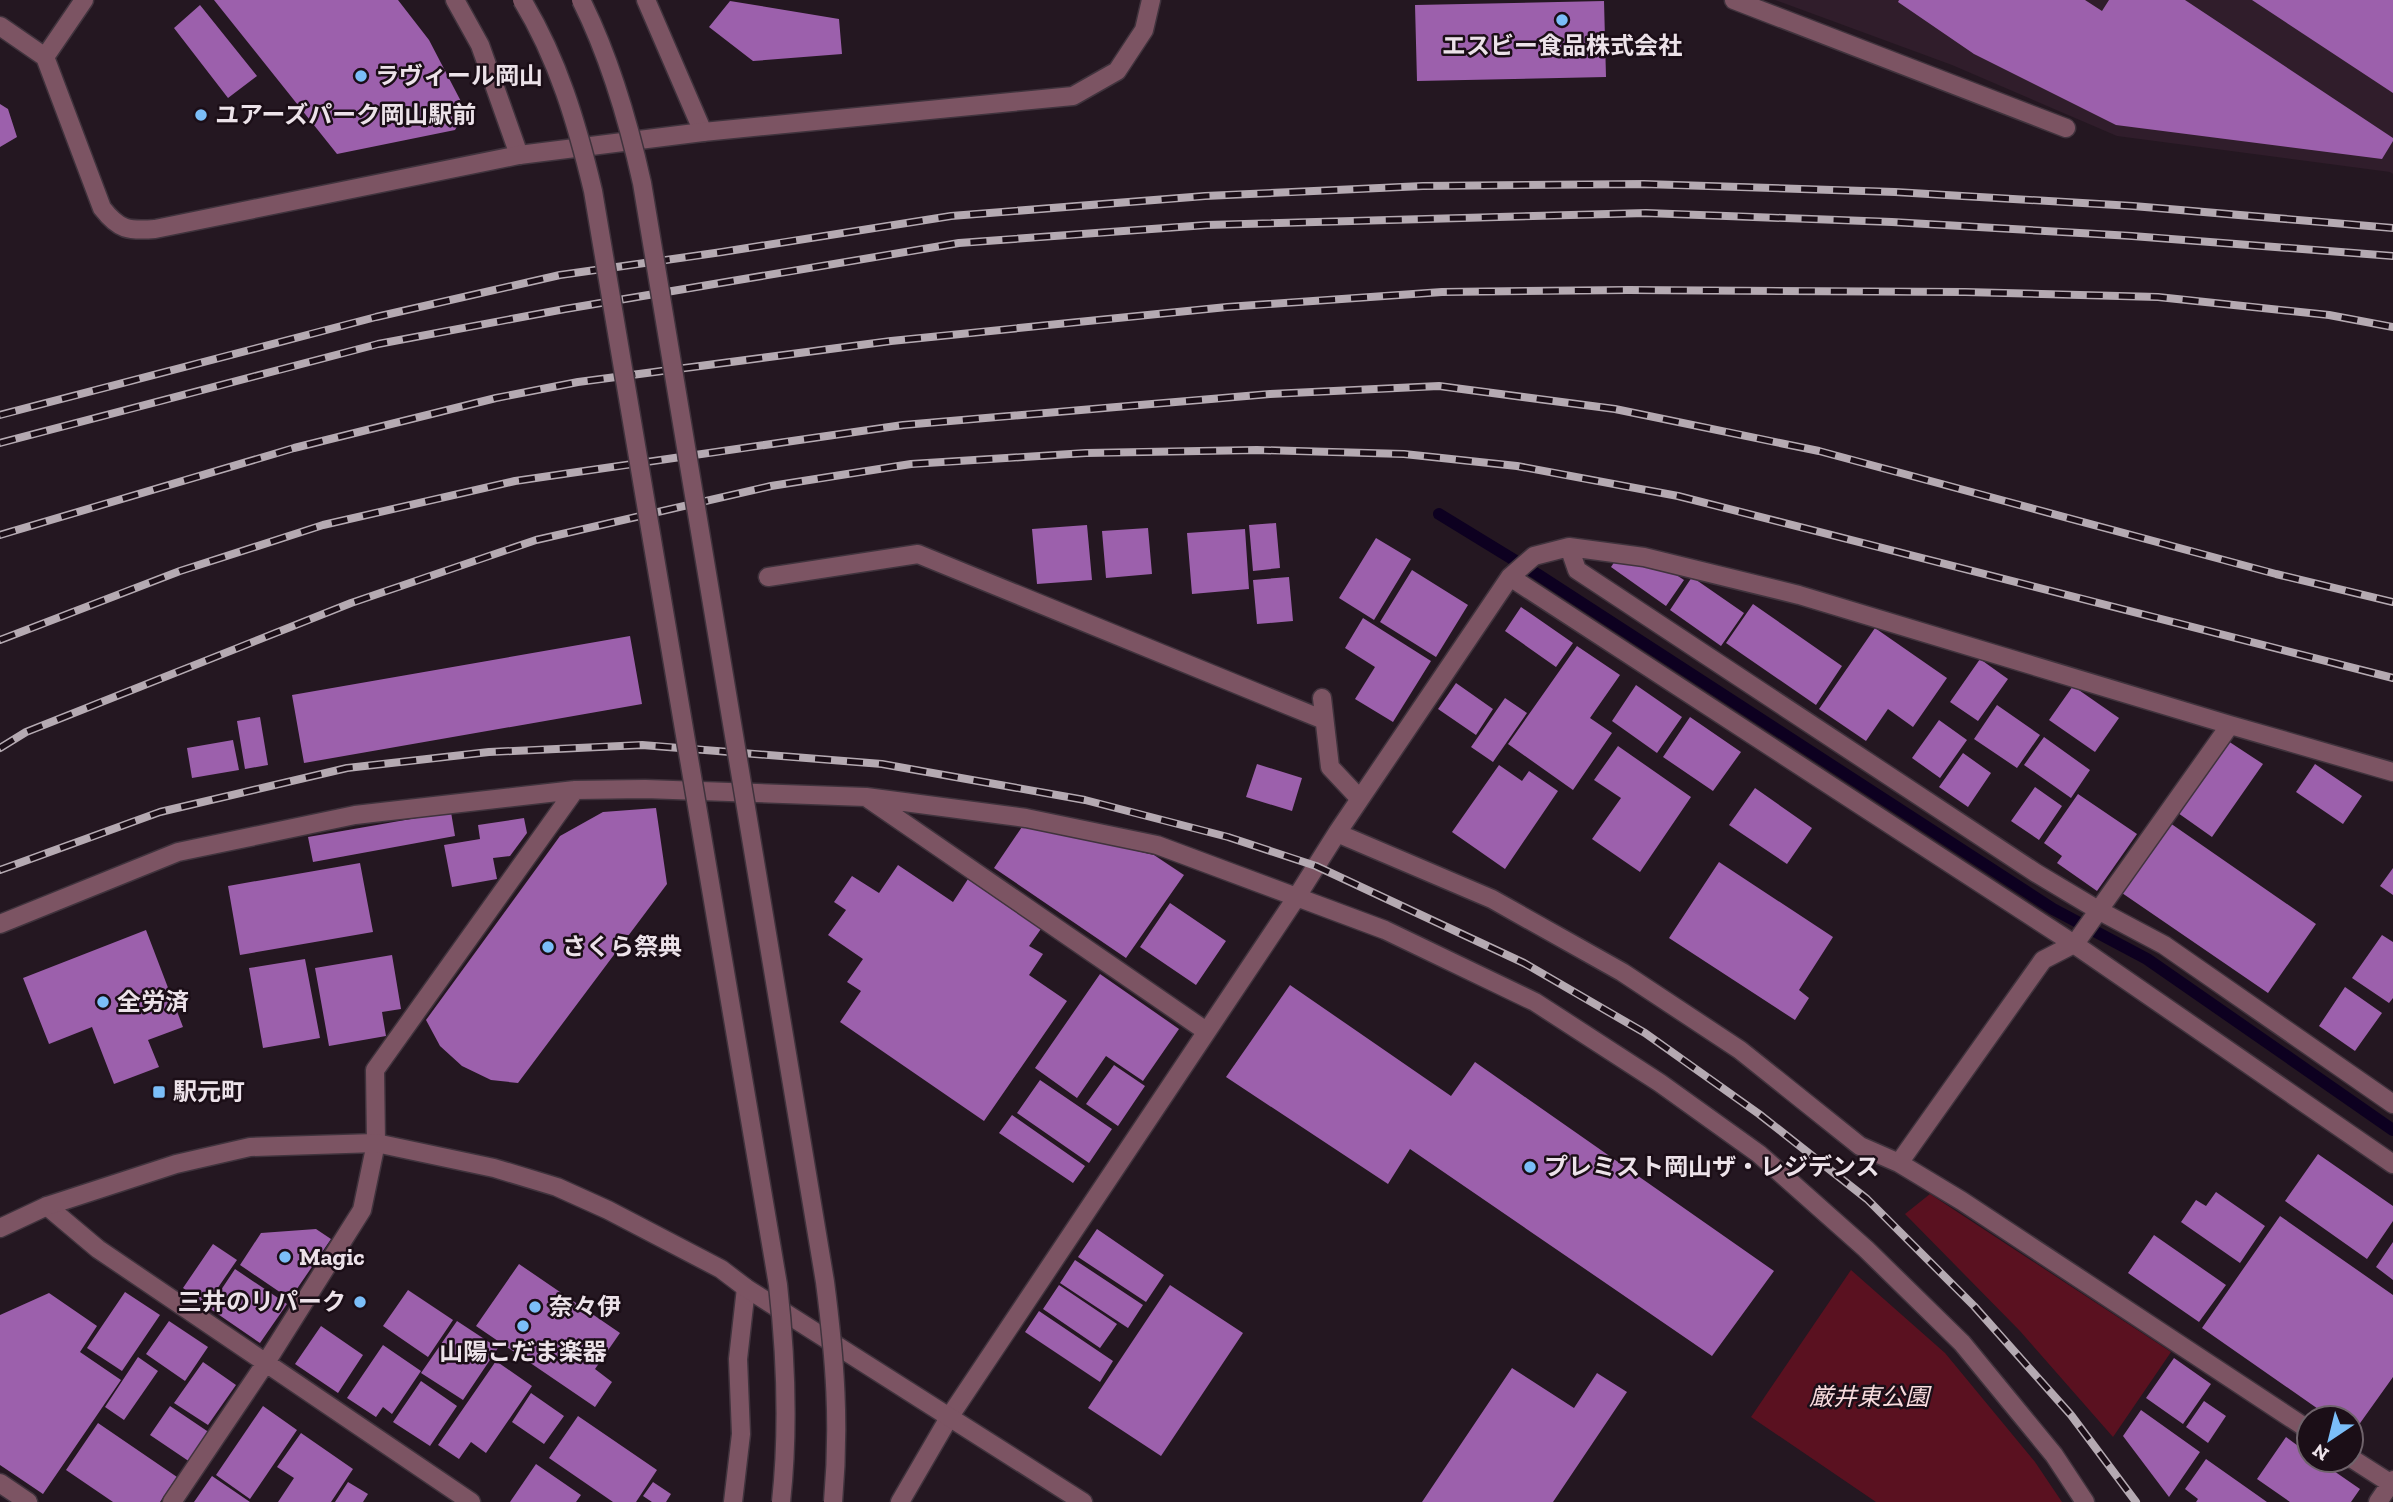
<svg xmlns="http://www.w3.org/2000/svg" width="2393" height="1502" font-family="'Zilla Slab','Noto Sans JP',serif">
  <rect width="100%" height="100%" fill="#241721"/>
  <path fill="#301d2b" d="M1775,0h618v174l-3,-2 -273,-36 -165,-71z"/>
  <path fill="#5a1120" d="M1930,1194l241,158 -58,85 -93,-106 -115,-117z
    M1851,1270l94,83 90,109 27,40h-186l-125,-85z"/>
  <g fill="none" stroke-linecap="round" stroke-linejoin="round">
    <path stroke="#0d0020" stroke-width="12" d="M1439,514l98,60 516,335 94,50 246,171"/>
  </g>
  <path fill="#9c60ac" d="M214,0h184l31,40 37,71 -11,19 -118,24z
    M1899,0h186l17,11 7,-11h76l208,138v3l-11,18 -266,-34 -142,-71 -76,-52z
    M2252,0h141v93z
    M730,1l109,18 3,35 -89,7 -44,-34z
    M1604,1l2,76 -189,4 -2,-76z
    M200,5l57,71 -29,22 -54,-70z
    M0,104l8,5 9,28 -17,10z
    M1276,523l4,45 -27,3 -4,-46z
    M1087,525l5,55 -55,4 -5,-55z
    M1148,528l4,46 -46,4 -4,-47z
    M1245,529l4,60 -57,5 -5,-61z
    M1376,538l35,21 -37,61 -35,-22z
    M1615,561l54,9 15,10 -18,26 -55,-39z
    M1412,570l56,35 -32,52 -56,-35z
    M1289,577l4,44 -36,3 -4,-44z
    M1692,577l52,36 -23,33 -51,-36z
    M1753,604l89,62 -26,39 -90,-62z
    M1521,607l52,36 -17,24 -51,-36z
    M1363,618l68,43 -38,61 -38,-23 20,-32 -30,-19z
    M1875,628l72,50 -34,49 -25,-18 -22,32 -47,-32z
    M630,636l12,68 -338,59 -12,-68z
    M1577,646l43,29 -30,43 22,15 -39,57 -65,-46z
    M1980,659l28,20 -30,42 -28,-19z
    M1456,683l37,26 -17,26 -38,-26z
    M1636,685l46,32 -25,36 -45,-32z
    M2073,686l46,32 -24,34 -46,-32z
    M1505,698l22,15 -34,49 -22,-15z
    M1997,705l43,30 -23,33 -43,-29z
    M260,717l8,48 -23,4 -8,-48z
    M1690,717l51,35 -28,39 -50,-34z
    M1939,720l28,20 -27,38 -28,-20z
    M2044,737l46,33 -19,28 -47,-33z
    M233,740l6,30 -47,8 -5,-30z
    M2228,741l35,23 -51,73 -34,-24z
    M1618,746l73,51 -51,75 -48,-33 29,-41 -27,-18z
    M1963,753l28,20 -23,34 -29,-20z
    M1257,764l45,14 -10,33 -46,-14z
    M2315,764l47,32 -19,28 -47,-32z
    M1499,765l23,16 7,-10 29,20 -53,78 -53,-37z
    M2035,787l27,19 -23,34 -28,-19z
    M1755,788l57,40 -25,36 -58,-39z
    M2078,794l59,40 -40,57 -40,-28 5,-7 -18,-13z
    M656,808l11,76 -149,199 -27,-3 -29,-14 -22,-20 -14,-26 134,-184 43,-24z
    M451,812l4,24 -142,26 -5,-25z
    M524,818l3,15 -17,23 -17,2 4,21 -45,8 -8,-42 36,-6 -2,-14z
    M2170,823l146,101 -48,69 -146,-100z
    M1024,824l130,31 30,20 -58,83 -132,-90z
    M1719,862l114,75 -34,53 10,8 -14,22 -126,-82z
    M360,863l13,69 -133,23 -12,-69z
    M898,865l55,37 15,-23 73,50 -12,17 14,8 -14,21 38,26 -83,120 -144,-99 21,-31 -14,-9 16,-23 -35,-24 18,-25 -12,-8 18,-26 27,17z
    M2393,868v27l-13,-9z
    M1170,903l56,38 -30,44 -56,-38z
    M146,930l37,97 -35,13 11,27 -45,17 -22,-57 -43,17 -26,-66z
    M2382,935l11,7v56l-4,5 -37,-25z
    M392,955l9,54 -19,3 4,24 -57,10 -14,-78z
    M305,959l15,79 -57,10 -14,-80z
    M1100,974l79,55 -36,52 -37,-25 -29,42 -42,-30z
    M1290,985l161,111 24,-34 299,209 -62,85 -302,-207 -22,35 -162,-107z
    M2345,987l37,26 -27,38 -36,-25z
    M1114,1065l31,21 -27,40 -32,-22z
    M1040,1080l72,49 -23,34 -72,-50z
    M1012,1115l73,51 -12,17 -74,-50z
    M2318,1154l75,52v15l-26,38 -82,-58z
    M2216,1192l49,34 -25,37 -59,-41 15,-22 10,6z
    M2280,1216l113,79v82l-40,56 -2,-1v-14h-20l-129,-90z
    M316,1229l15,10 -41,60 -50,-34 21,-32z
    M1097,1229l67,46 -18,27 -68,-45z
    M2154,1235l72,50 -27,37 -71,-49z
    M2393,1242v38l-17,-13z
    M213,1244l24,16 -31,45 -23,-17z
    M1075,1260l68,45 -15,23 -68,-45z
    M519,1264l101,69 -25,36 17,13 -17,25 -119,-81z
    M235,1269l52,35 -27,39 -51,-35z
    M1059,1285l58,39 -17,24 -57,-39z
    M1170,1285l73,48 -82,123 -73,-48z
    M408,1290l45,30 -25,37 -45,-31z
    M125,1292l35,23 -38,56 -35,-23z
    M49,1293l48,33 -17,26 41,28 -78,114 -43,-29v-150z
    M1039,1311l74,50 -13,21 -75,-50z
    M169,1321l39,26 -23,34 -39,-27z
    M457,1321l41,27 -35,52 -42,-27z
    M321,1326l42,29 -25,38 -43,-29z
    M383,1345l38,26 -29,43 -9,-7 -7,10 -29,-19z
    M138,1357l20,14 -34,49 -19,-13z
    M2174,1358l37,26 -28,40 -37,-26z
    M496,1361l36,25 -46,67 -15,-11 -12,17 -21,-14z
    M203,1362l33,23 -28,40 -34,-22z
    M1512,1368l62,40 23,-35 30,19 -74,110h-131z
    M421,1381l36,25 -27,40 -37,-24z
    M531,1393l33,23 -20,28 -32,-22z
    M2204,1401l22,15 -18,27 -22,-16z
    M170,1406l40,27 -20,29 -40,-27z
    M263,1406l34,24 -47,69 -34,-24z
    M2141,1410l59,42 -31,45 -46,-61z
    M578,1416l79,54 -21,32h-23l-64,-44z
    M98,1423l79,54 -17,25h-47l-47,-32z
    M301,1433l52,36 -22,33h-53l16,-24 -17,-11z
    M2286,1437l23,17v6h9l42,29 -9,13h-61l-33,-23z
    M2206,1459l61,43h-71l2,-3 -13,-10z
    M536,1464l45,31 -5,7h-66z
    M212,1476l38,26h-56z
    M348,1482l20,12 -5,8h-28z
    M653,1482l18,12 -5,8h-14l-9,-6z"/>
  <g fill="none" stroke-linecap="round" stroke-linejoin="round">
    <defs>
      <path id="minor" d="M455,0l25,45 39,110
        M646,0l57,132
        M1734,0l332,128
        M1569,547l8,23 459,303 62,37 66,35 229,159
        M768,577l150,-23 406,166
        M1510,577l564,367 319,220
        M1322,698l8,69 30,32
        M866,797l160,21 131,27 228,85 150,72 125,81 99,71 107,95 96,94 92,112 31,47
        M1337,833l155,66 130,73 118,78 120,96 39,17 63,38 347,229
        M0,924l178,-72 177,-37 220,-25 70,-1 221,8 340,234
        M1899,1163l144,-203 31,-16 5,-6 151,-213
        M47,1206l51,43 373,253
        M2351,1458l42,27
        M0,1483l28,19
        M172,1502l93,-138 97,-154 14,-67 -1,-73 200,-280
        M733,1502l8,-68 -3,-75 8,-71
        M900,1502l50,-86 346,-518 41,-65 173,-256 24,-21 35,-9 75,10 155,38 431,130 163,47
        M2378,1502l15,-22"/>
      <path id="tertiary" d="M0,26l45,31 57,151c17,22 26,23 53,21l364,-74 184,-23 370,-36 44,-25 27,-41 7,-30
        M45,57l39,-57
        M0,1228l47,-22 129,-42 74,-17 126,-4 118,25 63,19 51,23 113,59 25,19 337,214"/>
    </defs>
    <use href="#minor" stroke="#40333d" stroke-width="21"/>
    <use href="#tertiary" stroke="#40333d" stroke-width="21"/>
    <use href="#minor" stroke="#7c5463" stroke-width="18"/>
    <use href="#tertiary" stroke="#7c5463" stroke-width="18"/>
    <defs>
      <path id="rail" d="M0,415l376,-98 184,-42 162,-23 229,-36 254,-20 218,-10 221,-2 251,8 238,14 260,22
        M0,443l378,-99 187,-35 394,-66 248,-18 439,-12 246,9 240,14 261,20
        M0,535l294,-87 202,-50 82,-16 313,-41 336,-34 215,-15 186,-2 337,2 193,5 171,18 64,12
        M0,640l180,-69 143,-46 192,-44 388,-56 367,-31 169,-8 176,23 204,42 457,123 117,28
        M0,748l26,-16 325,-129 185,-63 235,-54 140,-22 175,-11 171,-3 147,4 113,12 161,30 715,182
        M0,870l160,-58 187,-44 142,-16 153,-7 240,19 203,36 143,37 88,29 208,97 121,70 114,81 108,85 107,107 97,109 65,87"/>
    </defs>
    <use href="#rail" stroke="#b5aab2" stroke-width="8"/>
    <use href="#rail" stroke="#1b0e17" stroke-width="5" stroke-dasharray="16" stroke-linecap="butt"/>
    <defs>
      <path id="tertiary-bridge" d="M522,0c36,59 55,124 71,191l185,1094c8,72 11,144 3,217
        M581,0c29,58 47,120 61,183l183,1099c10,77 15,142 8,220"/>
    </defs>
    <use href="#tertiary-bridge" stroke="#40333d" stroke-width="21" stroke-linecap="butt"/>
    <use href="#tertiary-bridge" stroke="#7c5463" stroke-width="18"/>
  </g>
  <g fill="#7bbef8" stroke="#1b0e17" stroke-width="2.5">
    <circle cx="1562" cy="20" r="7"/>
    <circle cx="361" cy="76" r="7"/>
    <circle cx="201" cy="115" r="7"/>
    <circle cx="548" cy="947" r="7"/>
    <circle cx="103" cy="1002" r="7"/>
    <rect x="152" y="1085" width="14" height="14" rx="3.5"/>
    <circle cx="1530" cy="1167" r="7"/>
    <circle cx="285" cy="1257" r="7"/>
    <circle cx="360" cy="1302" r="7"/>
    <circle cx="535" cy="1307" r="7"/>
    <circle cx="523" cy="1326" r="7"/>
  </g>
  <g text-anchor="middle" stroke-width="5" stroke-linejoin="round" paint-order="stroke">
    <g font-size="24" font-weight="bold" fill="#ece2e9" stroke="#1b0e17" text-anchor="start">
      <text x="1562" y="54" text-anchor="middle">エスビー食品株式会社</text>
      <text x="375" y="84">ラヴィール岡山</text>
      <text x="215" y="123">ユアーズパーク岡山駅前</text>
      <text x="562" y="955">さくら祭典</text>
      <text x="117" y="1010">全労済</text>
      <text x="173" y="1100">駅元町</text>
      <text x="1544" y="1175">プレミスト岡山ザ・レジデンス</text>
      <text x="299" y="1265">Magic</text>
      <text x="346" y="1310" text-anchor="end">三井のリパーク</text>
      <text x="549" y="1315">奈々伊</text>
      <text x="523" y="1360" text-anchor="middle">山陽こだま楽器</text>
    </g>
    <g font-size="24" font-style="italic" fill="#f8dbdd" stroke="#1b0e17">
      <text x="1869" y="1405">厳井東公園</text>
    </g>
  </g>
  <g transform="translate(2330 1439) rotate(215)"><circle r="33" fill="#1b0e17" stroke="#6f636b" stroke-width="2"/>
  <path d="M0-5L12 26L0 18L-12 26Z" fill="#7bbef8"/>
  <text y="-10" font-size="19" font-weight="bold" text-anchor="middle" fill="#ece2e9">N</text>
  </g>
</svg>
